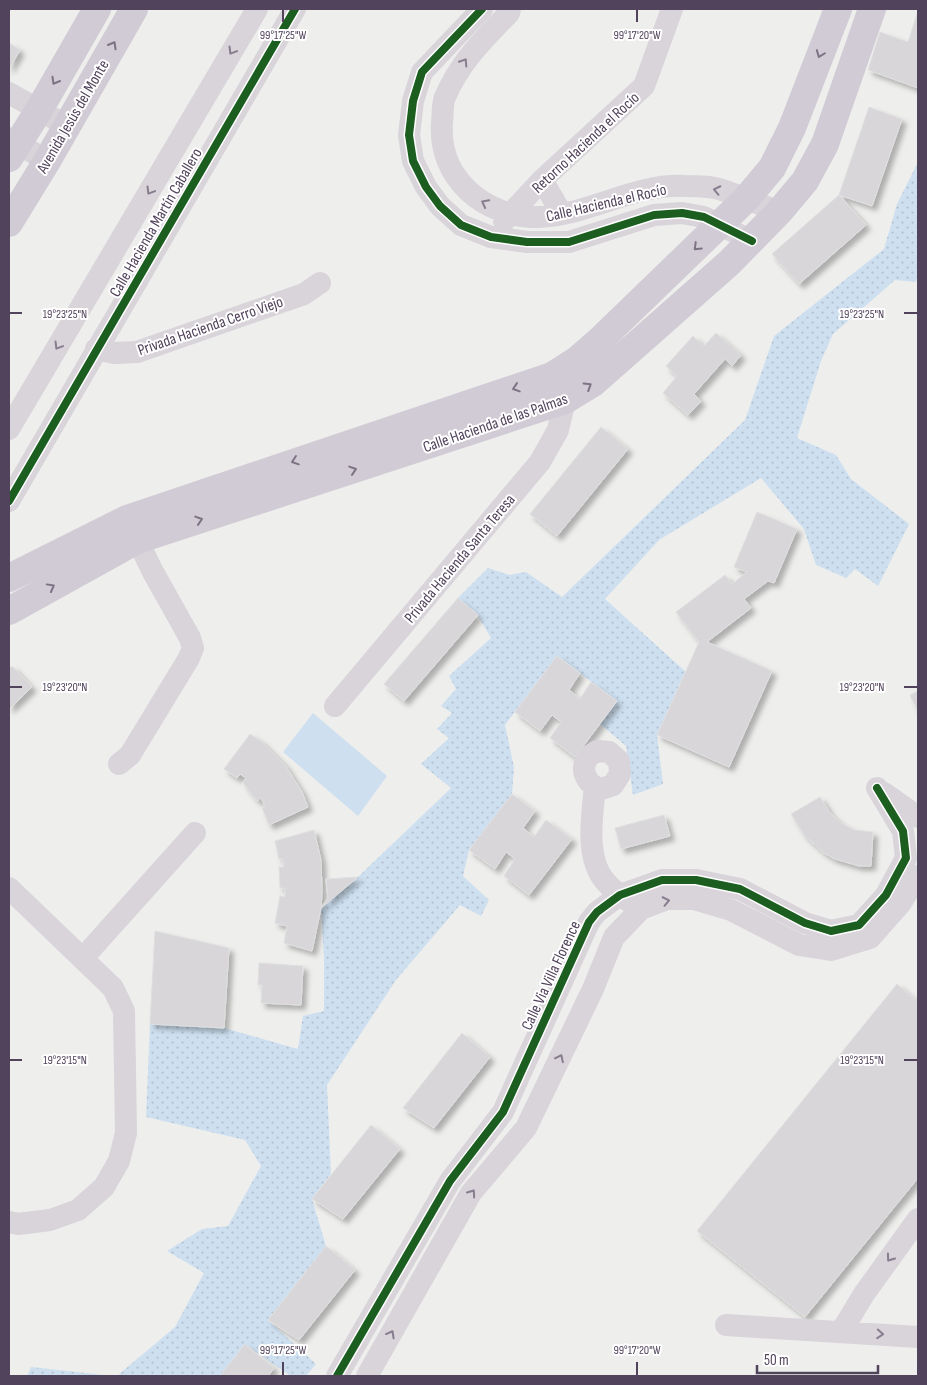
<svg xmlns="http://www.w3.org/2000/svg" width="927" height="1385" font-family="'Sofia Sans Condensed',sans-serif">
  <defs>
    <pattern id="grass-dots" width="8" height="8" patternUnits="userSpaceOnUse" patternTransform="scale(1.25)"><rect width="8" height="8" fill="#cee0f0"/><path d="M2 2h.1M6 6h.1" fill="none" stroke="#b3c1d0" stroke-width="1.8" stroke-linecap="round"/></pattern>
    <filter id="shadow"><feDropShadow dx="4.5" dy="4.5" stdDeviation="2.5" flood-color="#0004"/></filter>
  </defs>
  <rect width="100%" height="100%" fill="#eeeeed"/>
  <path fill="url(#grass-dots)" d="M918,148v125l-2,9 -21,-2 -62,54 -12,27 -24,77 39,17 15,24 58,45 -31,62 -23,-17 -9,9 -30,-13 -12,-36 -43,-51 -102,62 -54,59 81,73 -29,63 6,49 -30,11 -7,-49 -26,-22 17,-23 -60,-45 -52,69 9,42 -2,27 -43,56 -6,26 26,24 -8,16 -21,-11 -64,75 -69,105 4,89 -19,25 14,47 -58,74 48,44 -10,12h-15l-46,-31 -25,31h-103l58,-49 29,-54 -37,-22 35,-22 26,-3 33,-60 -16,-26 -99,-23 4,-93 74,4 74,21 5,-33 21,-5v-52l-3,-51 37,-31 93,-89 -30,-24 28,-26 -12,-9 15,-16 -11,-7 15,-17 -7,-13 42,-38 -15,-25 -18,-15 30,-30 21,7 17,-3 36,25 183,-177 29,-84 110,-87 13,-45 21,-42z
    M31,1367l82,9h-86z"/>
  <path fill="#cee0f0" d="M313,713l74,63 -29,40 -75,-64z"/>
  <path fill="#d8d6d9" stroke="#e0dfe0" filter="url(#shadow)" d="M918,11v77l-50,-18 12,-38 28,10z
    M9,43l11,7 -11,19z
    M869,107l33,12 -30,87 -33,-11z
    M839,195l27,30 -67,59 -27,-30z
    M716,333l25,22 -9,11 -7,-7 -31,35 7,7 -13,14 -25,-22 14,-17 -11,-10 27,-30 11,10z
    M601,427l27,22 -71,87 -27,-22z
    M757,512l40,17 -23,54 -6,-2 -24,18 7,9 -44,34 65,29 -43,96 -72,-32 42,-93 -23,-30 49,-37 7,9 15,-12 -13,-5z
    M458,598l20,17 -74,86 -20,-17z
    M557,656l23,17 -11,17 11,9 11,-17 26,19 -42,56 -25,-19 11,-16 -9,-7 -12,16 -25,-19z
    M12,666l20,21 -23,22v-40z
    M918,691v21l-8,-17z
    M250,734l12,8 23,23 17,27 6,15 -39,18 -7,-17 3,-2 -4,-8 -4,3 -14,-18 3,-5 -6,-4 -3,4 -13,-9z
    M512,794l23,17 -12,17 11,9 12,-17 26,19 -43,56 -25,-19 11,-17 -9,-7 -11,17 -26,-19z
    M820,797l10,16 11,10 14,7 18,2 -2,34h-12l-24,-7 -11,-6 -19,-17 -14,-22z
    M664,815l6,21 -49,13 -6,-21z
    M314,830l7,30 1,32 -1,16 -9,43 -28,-8 3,-17 -12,-3 5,-27 5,1v-9h-5l-1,-21h5l-1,-8h-4l-4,-18z
    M358,877l-37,31 7,-10 -2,-19z
    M155,931l74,17 -5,80 -74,-4z
    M259,963l44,3 -2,39 -40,-2 1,-18h-4z
    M897,984l21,18v176l-113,139 -108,-86z
    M462,1033l28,24 -56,71 -31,-20z
    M371,1125l29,24 -57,70 -31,-20z
    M326,1246l29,24 -56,70 -31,-20z
    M245,1344l29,24 -6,8h-48z"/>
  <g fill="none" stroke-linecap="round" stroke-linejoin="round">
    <path stroke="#d8d4da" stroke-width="22" d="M482,9l-60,63 -9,29 -4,34 4,26 13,26 14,19 21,19 30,12 36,5h42l85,-27 28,-2 22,4 48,24
      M510,9l-1,4c-26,27 -49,49 -64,84 -3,7 -2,18 -3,26 -4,55 42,94 95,94 51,-1 97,-34 148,-31 11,0 24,0 34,3 20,6 40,15 60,23
      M9,93l58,33
      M9,138l38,23
      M542,180l20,34
      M504,221l38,-41 102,-94 28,-77
      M96,349l18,4 23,-1 167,-58 16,-11
      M9,429l248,-420
      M9,501l286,-492
      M335,706l205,-244 18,-32 7,-30
      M597,751l12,1 10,9 1,13 -7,11 -12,4c-12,-3 -22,-17 -14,-30 1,-3 7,-6 10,-8z
      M119,764l11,-9 59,-97 4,-10 -3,-10 -37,-66 -23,-47
      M595,787c-3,28 -10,71 10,94 7,9 17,16 27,22
      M884,793l34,24
      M9,888l104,100 11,23 2,122 -7,28 -15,26 -26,23 -28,10 -32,4 -9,-2
      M83,958l112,-125
      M726,1325l192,12
      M841,1332l23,-38 54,-75
      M337,1376l113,-195 53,-69 86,-190 8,-10 23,-17 42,-15h34l44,9 65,34 26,8 28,-6 27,-30 20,-37 -3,-27 -26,-43
      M367,1376l104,-183 55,-65 67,-139 21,-52 27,-28 26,-10h27l37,11 68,35 32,5 39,-12 30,-34 18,-28"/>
    <path stroke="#d0cbd4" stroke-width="28" d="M9,158l30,-48 58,-101
      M9,223l38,-62 87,-152
      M9,578l118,-59 425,-143 25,-16 23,-20 146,-141 26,-31 20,-40 46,-119
      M9,611l128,-71 428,-140 28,-17 136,-120 50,-51 26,-31 20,-37 47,-135"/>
    <defs>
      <path id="cycleway" d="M482,9l-60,63 -9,29 -4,34 4,26 13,26 14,19 21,19 30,12 36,5h42l85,-27 28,-2 22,4 48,24
        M9,501l286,-492
        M337,1376l113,-195 53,-69 86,-190 8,-10 23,-17 42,-15h34l44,9 65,34 26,8 28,-6 27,-30 20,-37 -3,-27 -26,-43"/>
    </defs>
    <use href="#cycleway" stroke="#fff" stroke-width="11"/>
    <use href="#cycleway" stroke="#1b5e20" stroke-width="8"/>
  </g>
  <defs><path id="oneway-chevron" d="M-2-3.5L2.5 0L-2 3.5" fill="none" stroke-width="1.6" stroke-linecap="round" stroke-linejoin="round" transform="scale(1.25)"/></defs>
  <g stroke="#7d7385">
    <use href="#oneway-chevron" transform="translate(113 45) rotate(-60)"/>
    <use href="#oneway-chevron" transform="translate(820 54) rotate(111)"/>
    <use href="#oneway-chevron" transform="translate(55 81) rotate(120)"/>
    <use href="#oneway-chevron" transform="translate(697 247) rotate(136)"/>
    <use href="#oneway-chevron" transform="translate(588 386) rotate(-32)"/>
    <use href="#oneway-chevron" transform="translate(516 388) rotate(162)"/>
    <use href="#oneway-chevron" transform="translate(295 461) rotate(161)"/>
    <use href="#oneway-chevron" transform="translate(353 470) rotate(-18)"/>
    <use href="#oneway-chevron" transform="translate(199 520) rotate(-18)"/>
    <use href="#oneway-chevron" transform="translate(51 587) rotate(-29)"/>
  </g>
  <g stroke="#877d8e">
    <use href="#oneway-chevron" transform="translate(232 51) rotate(121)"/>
    <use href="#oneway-chevron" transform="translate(464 62) rotate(-57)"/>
    <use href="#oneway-chevron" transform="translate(717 190) rotate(-168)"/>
    <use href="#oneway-chevron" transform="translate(150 191) rotate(121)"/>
    <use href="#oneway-chevron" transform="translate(485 203) rotate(-152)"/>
    <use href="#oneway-chevron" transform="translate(58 346) rotate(121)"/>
    <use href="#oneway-chevron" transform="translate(666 901) rotate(-12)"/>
    <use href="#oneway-chevron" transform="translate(560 1058) rotate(-64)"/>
    <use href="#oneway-chevron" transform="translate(472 1193) rotate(-55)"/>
    <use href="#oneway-chevron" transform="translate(890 1258) rotate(126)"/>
    <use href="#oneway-chevron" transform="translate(391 1334) rotate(-61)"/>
    <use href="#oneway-chevron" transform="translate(880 1334) rotate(4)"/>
  </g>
  <path fill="none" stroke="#51435b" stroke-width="2" d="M283,10v12M637,10v12M10,313h12M904,313h13M10,687h12M904,687h13M10,1060h12M904,1060h13M283,1362v13M637,1362v13"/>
  <g text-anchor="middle" stroke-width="4" stroke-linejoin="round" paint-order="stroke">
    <g font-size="16" fill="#51435b" stroke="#fff">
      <text transform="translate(72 116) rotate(-60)" y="6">Avenida Jesús del Monte</text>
      <text transform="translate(585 142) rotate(-43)" y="6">Retorno Hacienda el Rocío</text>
      <text transform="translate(606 202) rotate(-13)" y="6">Calle Hacienda el Rocío</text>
      <text transform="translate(155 222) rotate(-60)" y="6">Calle Hacienda Martín Caballero</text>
      <text transform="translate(210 325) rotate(-19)" y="6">Privada Hacienda Cerro Viejo</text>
      <text transform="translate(495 422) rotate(-19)" y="6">Calle Hacienda de las Palmas</text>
      <text transform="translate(459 558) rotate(-50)" y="6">Privada Hacienda Santa Teresa</text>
      <text transform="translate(550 975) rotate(-65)" y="6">Calle Via Villa Florence</text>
    </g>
  </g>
  <g font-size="12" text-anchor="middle" fill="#51435b" stroke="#fff" stroke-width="4" stroke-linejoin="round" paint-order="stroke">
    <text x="283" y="39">99°17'25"W</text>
    <text x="637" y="39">99°17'20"W</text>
    <text x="65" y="318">19°23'25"N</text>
    <text x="862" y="318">19°23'25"N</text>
    <text x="65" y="691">19°23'20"N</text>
    <text x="862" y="691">19°23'20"N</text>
    <text x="65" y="1064">19°23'15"N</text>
    <text x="862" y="1064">19°23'15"N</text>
    <text x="283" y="1354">99°17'25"W</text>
    <text x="637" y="1354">99°17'20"W</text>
  </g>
  <rect width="927" height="1385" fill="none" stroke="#51435b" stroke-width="20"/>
  <path d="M757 1365v8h121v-8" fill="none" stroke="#51435b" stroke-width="2.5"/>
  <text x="764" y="1365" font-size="15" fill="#51435b" stroke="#ffffff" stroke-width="4" paint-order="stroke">50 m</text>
</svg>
